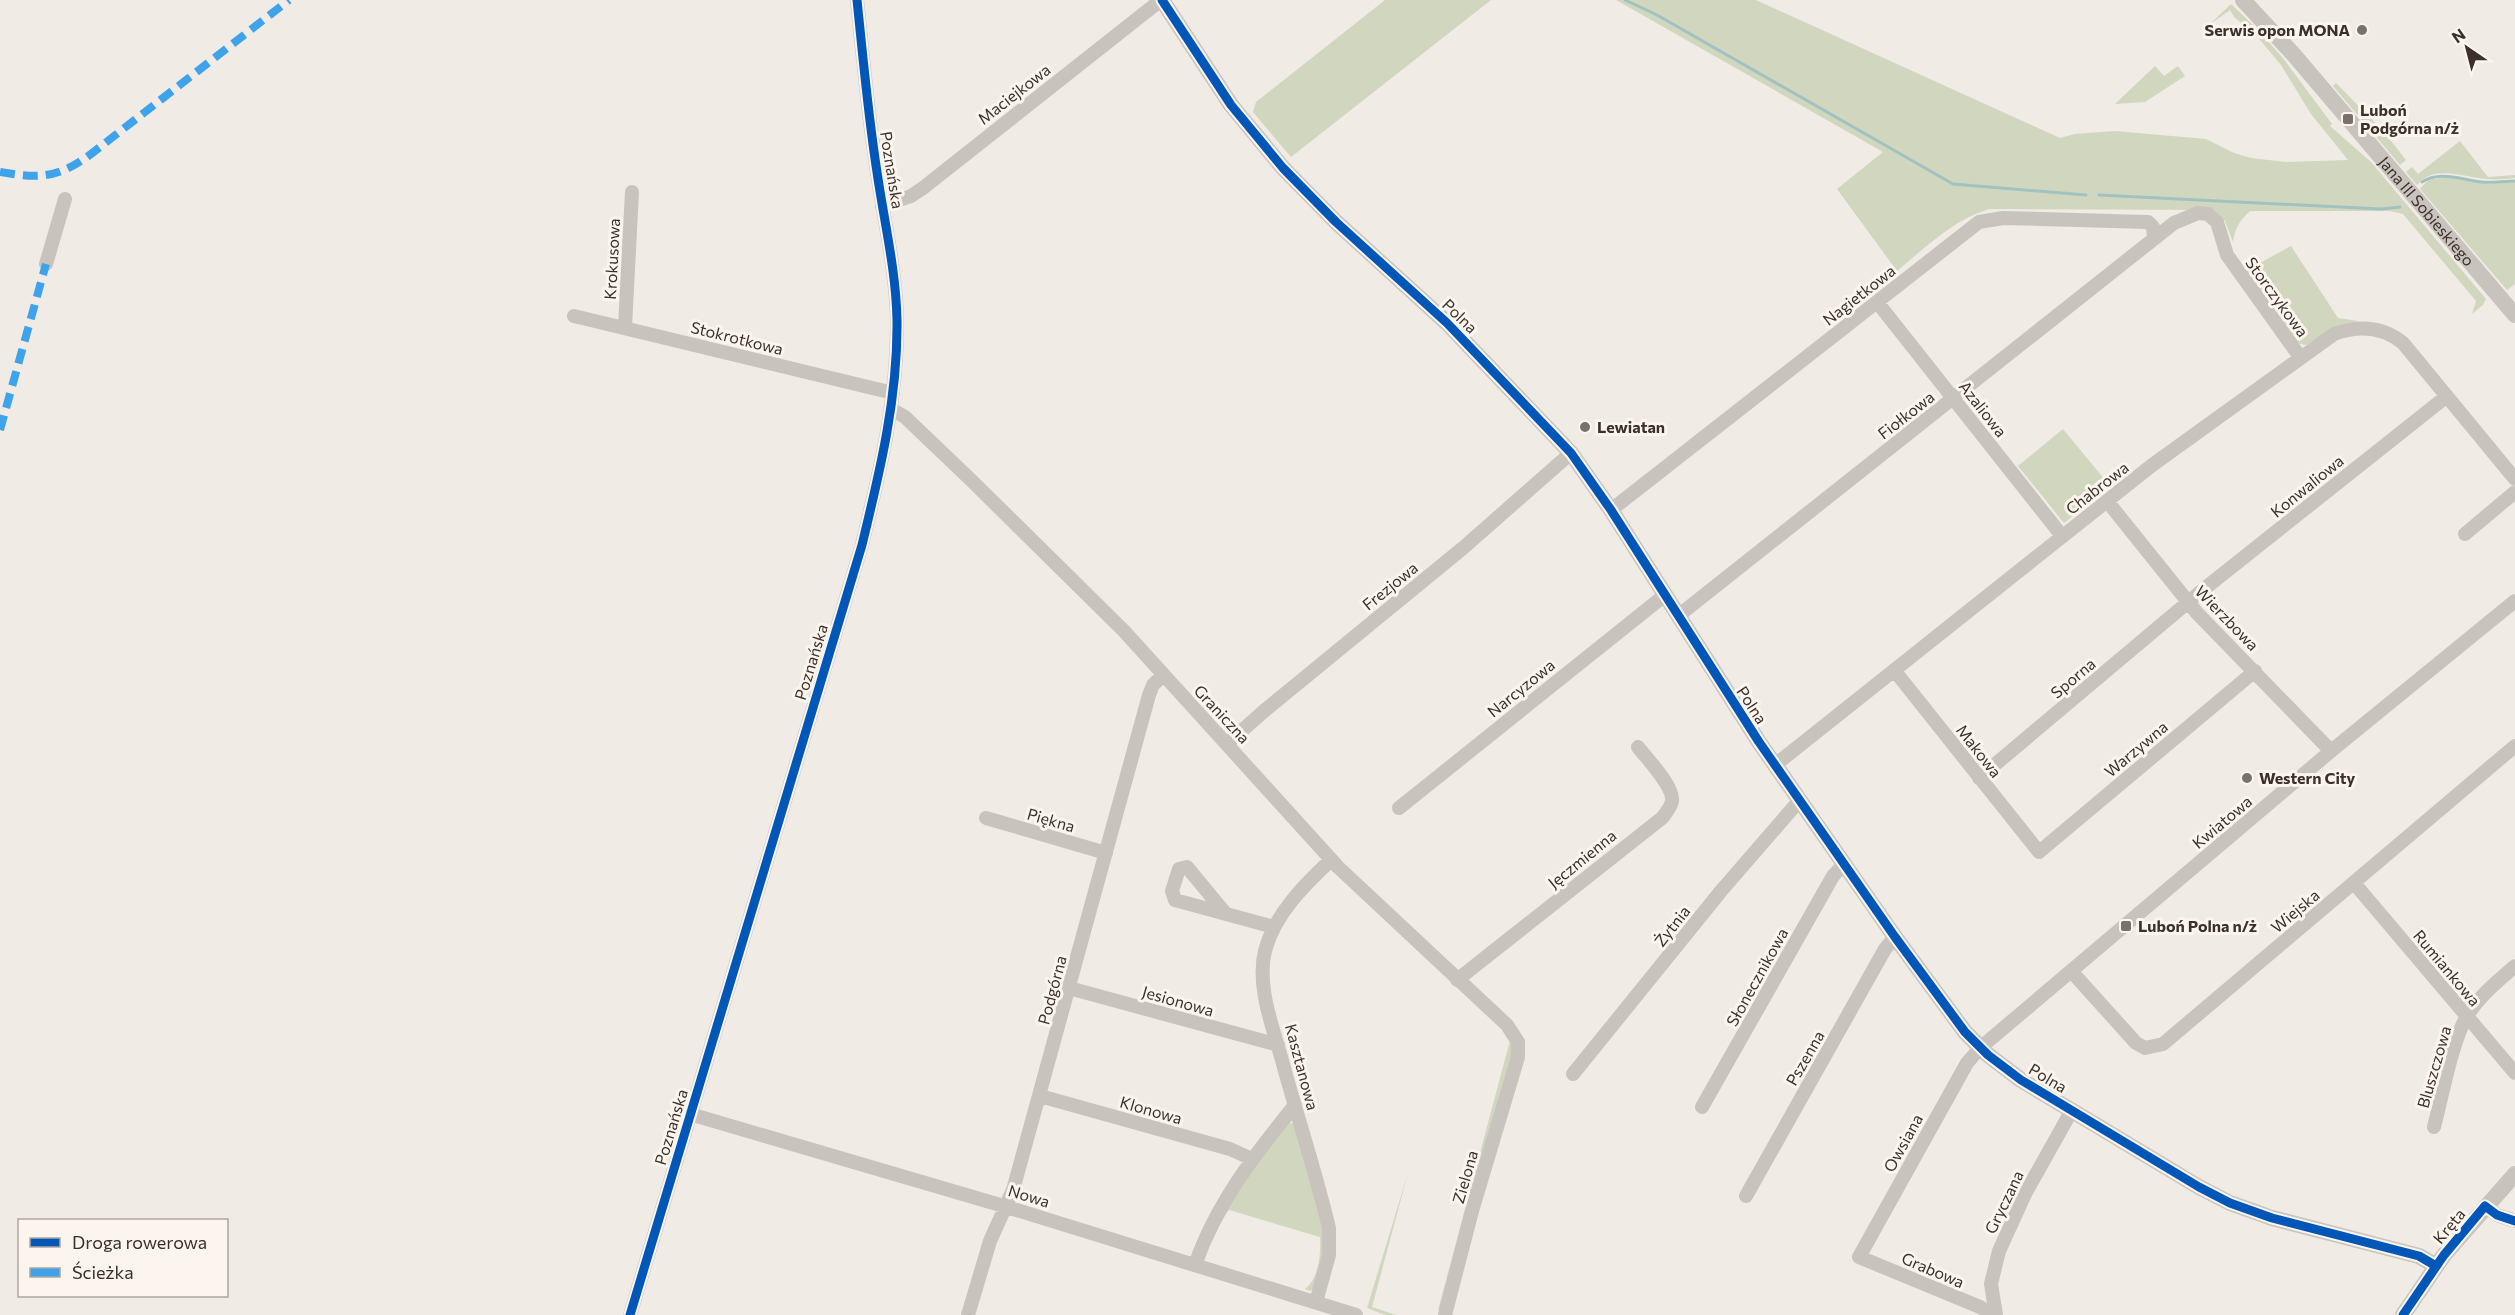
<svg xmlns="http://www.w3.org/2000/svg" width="2515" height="1315" font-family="Commissioner,sans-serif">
  <rect width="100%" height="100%" fill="#f0ebe5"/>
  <path fill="#d1d6bf" d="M1385,0h106l-200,157 -38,-45 3,-10z
    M1616,0h140l304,138 15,-4 40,-3 91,8 28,14 17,5 35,4 62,-2 -37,-46 -30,-49 -26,-31 -20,-16 -5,-8 -21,15 22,-21 26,25 25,28 50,67 -2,2 41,36 115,137 -3,6 -11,9 4,-13 -73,-87 -13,-3h-140c-10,9 -15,17 -17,31l-8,-21 -11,-11 -225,-1c-36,11 -63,38 -92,62l-60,-82 46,-37z
    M2155,66l9,10 14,-10 7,10 -40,26 -30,2z
    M2336,83l48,49 22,28 -6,5 -67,-79z
    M2460,141l28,36 27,-2v3c-10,1 -20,2 -29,1 -22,-2 -53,-15 -69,6l-11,-13 6,-5 6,7z
    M2445,177l44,7 26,-2v102l-8,6 -87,-101 8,-9z
    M2291,246l47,72 20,3 -19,4 -33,20 -9,-2 -52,-72z
    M2063,429l47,57 -46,37 -46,-57z
    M1511,1037l1,18 -71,255h-3z
    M1289,1122l5,2 30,104 1,19 -12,42 -3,2 -5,-2c14,-11 16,-35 15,-52l-91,-27 -12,15 35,-57z
    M1408,1173l-36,134 24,8h-11l-18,-7z"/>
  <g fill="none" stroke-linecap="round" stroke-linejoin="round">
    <path stroke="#a1c2c1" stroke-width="3" d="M1625,0l32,15 296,169 133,11
      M2422,182c17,-12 41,-2 60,0 11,1 22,-1 33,-1
      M2099,195l282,14 19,-2"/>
    <path stroke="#c9c3be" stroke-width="14" d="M882,206l29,-10 12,-8 238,-188
      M46,264l19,-65
      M1877,302l185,234
      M574,316l319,77
      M625,327l7,-135
      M891,409l14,8 67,64 152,150 214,236 169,158 11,17v15l-46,154 -27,104
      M2107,501l90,112 134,138
      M1611,510l368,-288 24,-4 145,4 5,5 1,12
      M2465,534l50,-42
      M1678,616l496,-393 24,-10 10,1 9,8 10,33 73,102
      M1894,670l145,182 216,-181
      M1228,743l36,-32 199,-163 108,-95
      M1775,765l376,-299 183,-132c25,-9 48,-8 69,9l112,136
      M1979,778l220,-185 248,-197
      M1399,808l266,-213
      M986,818l120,35
      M2354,883l161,190
      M1225,913l-38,-46 -8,2 -7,22 3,9 99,27
      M2072,972l64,71 9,5 18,-4 352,-298
      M1457,980l205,-162c4,-5 9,-11 10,-17 2,-15 -25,-42 -34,-54
      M1069,988l209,57
      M1573,1074l148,-183 78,-90
      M1040,1096l190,53 22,10
      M1702,1107l131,-231 11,-12
      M690,1114l317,93 349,108
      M2434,1127c8,-30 18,-86 33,-111 12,-20 31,-35 48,-50
      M1746,1196l139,-247 10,-12
      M2485,1206l12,9 18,6
      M1195,1265c21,-61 60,-111 100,-160
      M1316,1302l13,-47v-27c-13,-55 -31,-109 -46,-164 -9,-34 -27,-77 -18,-113 9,-36 40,-67 66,-91
      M630,1315l232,-770c18,-74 36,-148 35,-225 -1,-50 -13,-99 -20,-148 -9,-57 -14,-115 -20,-172
      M968,1315l22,-74 23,-51 136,-495 4,-10 10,-10
      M1993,1315l-13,-8 -121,-50 108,-194 13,-15 351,-297 184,-150
      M1996,1315l-5,-31 8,-33 26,-57 47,-84"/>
    <g stroke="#c9c3be" stroke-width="16">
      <path d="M1162,0l69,105 52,63 53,54 111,101 124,130 40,57 148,232 136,195 70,95 23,23 33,25 178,107 31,16 42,15 147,38 17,10"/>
      <path id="s1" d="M2243,0l51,55 221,260"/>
      <path d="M2403,1315l41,-60 71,-81"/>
    </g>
    <path stroke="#3fa3eb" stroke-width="8" stroke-dasharray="15 8" stroke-linecap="butt" d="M0,172c40,7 58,6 91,-18l198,-154
      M0,430l46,-166"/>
    <defs>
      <path id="cycleway" d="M1162,0l69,105 52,63 53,54 111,101 124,130 40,57 148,232 136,195 70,95 23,23 33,25 178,107 31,16 42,15 147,38 17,10
        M630,1315l232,-770c18,-74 36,-148 35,-225 -1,-50 -13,-99 -20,-148 -9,-57 -14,-115 -20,-172
        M2403,1315l41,-60 41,-49 12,9 18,6"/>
    </defs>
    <use href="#cycleway" stroke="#fbf5ee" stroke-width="13"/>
    <use href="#cycleway" stroke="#0057b8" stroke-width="9"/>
  </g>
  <g fill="#7a716c" stroke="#fbf5ee" stroke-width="2">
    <circle cx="2362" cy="30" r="6"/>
    <rect x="2342" y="113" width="12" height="12" rx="3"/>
    <circle cx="1585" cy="427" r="6"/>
    <circle cx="2247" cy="778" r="6"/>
    <rect x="2120" y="920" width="12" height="12" rx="3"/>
  </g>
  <g text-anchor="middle" stroke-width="6" stroke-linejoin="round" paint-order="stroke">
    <g font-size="16" font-weight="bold" fill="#3b302b" stroke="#fbf5ee" text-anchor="start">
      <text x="2350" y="36" text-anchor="end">Serwis opon MONA</text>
      <text x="2360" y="116">Luboń<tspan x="2360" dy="18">Podgórna n/ż</tspan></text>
      <text x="1597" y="433">Lewiatan</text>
      <text x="2259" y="784">Western City</text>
      <text x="2138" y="932">Luboń Polna n/ż</text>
    </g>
    <g font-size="16" fill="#3b302b" stroke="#fbf5ee">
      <text transform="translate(1014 94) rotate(-38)" y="6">Maciejkowa</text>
      <text transform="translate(892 170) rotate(81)" y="6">Poznańska</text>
      <text dy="6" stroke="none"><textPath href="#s1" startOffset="280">Jana III Sobieskiego</textPath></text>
      <text transform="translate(612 259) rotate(-87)" y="6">Krokusowa</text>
      <text transform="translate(1859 295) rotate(-38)" y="6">Nagietkowa</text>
      <text transform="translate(2277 297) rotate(54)" y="6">Storczykowa</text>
      <text transform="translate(1460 316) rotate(44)" y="6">Polna</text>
      <text transform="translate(737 338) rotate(14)" y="6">Stokrotkowa</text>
      <text transform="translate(1983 409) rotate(52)" y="6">Azaliowa</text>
      <text transform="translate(1906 415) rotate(-38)" y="6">Fiołkowa</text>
      <text transform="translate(2307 486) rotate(-39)" y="6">Konwaliowa</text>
      <text transform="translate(2097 488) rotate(-38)" y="6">Chabrowa</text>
      <text transform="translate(1390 586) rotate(-39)" y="6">Frezjowa</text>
      <text transform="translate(2227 618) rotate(46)" y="6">Wierzbowa</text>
      <text transform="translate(811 662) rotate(-73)" y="6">Poznańska</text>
      <text transform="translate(2073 678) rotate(-40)" y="6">Sporna</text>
      <text transform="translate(1521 688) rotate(-39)" y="6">Narcyzowa</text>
      <text transform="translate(1752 705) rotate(57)" y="6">Polna</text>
      <text transform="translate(1222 714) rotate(47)" y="6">Graniczna</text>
      <text transform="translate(2136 749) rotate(-40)" y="6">Warzywna</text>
      <text transform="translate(1979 751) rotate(52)" y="6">Makowa</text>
      <text transform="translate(1051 820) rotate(16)" y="6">Piękna</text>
      <text transform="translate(2222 822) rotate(-40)" y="6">Kwiatowa</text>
      <text transform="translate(1582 859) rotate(-39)" y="6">Jęczmienna</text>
      <text transform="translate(2295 911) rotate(-40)" y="6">Wiejska</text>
      <text transform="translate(1672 926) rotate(-52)" y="6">Żytnia</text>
      <text transform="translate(2447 968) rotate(50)" y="6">Rumiankowa</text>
      <text transform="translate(1757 977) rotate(-61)" y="6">Słonecznikowa</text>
      <text transform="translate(1052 990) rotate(-75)" y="6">Podgórna</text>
      <text transform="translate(1178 1001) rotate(16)" y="6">Jesionowa</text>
      <text transform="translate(1805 1058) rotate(-60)" y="6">Pszenna</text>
      <text transform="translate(1302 1067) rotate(75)" y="6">Kasztanowa</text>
      <text transform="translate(2434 1067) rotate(-74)" y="6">Bluszczowa</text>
      <text transform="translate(2048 1078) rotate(31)" y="6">Polna</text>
      <text transform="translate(1151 1110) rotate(16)" y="6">Klonowa</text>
      <text transform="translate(671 1127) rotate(-73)" y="6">Poznańska</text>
      <text transform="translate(1903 1143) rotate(-61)" y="6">Owsiana</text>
      <text transform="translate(1465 1177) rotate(-74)" y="6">Zielona</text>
      <text transform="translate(1029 1196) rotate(17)" y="6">Nowa</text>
      <text transform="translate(2004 1202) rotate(-64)" y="6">Gryczana</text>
      <text transform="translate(2449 1226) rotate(-50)" y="6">Kręta</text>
      <text transform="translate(1933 1270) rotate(23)" y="6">Grabowa</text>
    </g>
  </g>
  <rect x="18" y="1219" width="210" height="78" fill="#fbf5ee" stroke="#aea6a0" stroke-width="1.5"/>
  <rect x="30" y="1238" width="30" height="9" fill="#0057b8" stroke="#aea6a0" stroke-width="1.5"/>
  <text x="72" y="1249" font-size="18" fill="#3b302b">Droga rowerowa</text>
  <rect x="30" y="1268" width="30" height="9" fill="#3fa3eb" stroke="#aea6a0" stroke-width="1.5"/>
  <text x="72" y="1279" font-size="18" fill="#3b302b">Ścieżka</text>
  <g transform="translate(2467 48) rotate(325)" stroke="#fbf5ee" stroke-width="4.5" paint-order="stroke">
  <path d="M0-4.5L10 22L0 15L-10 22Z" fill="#3b302b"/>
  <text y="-9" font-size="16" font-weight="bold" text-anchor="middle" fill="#3b302b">N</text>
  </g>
</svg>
